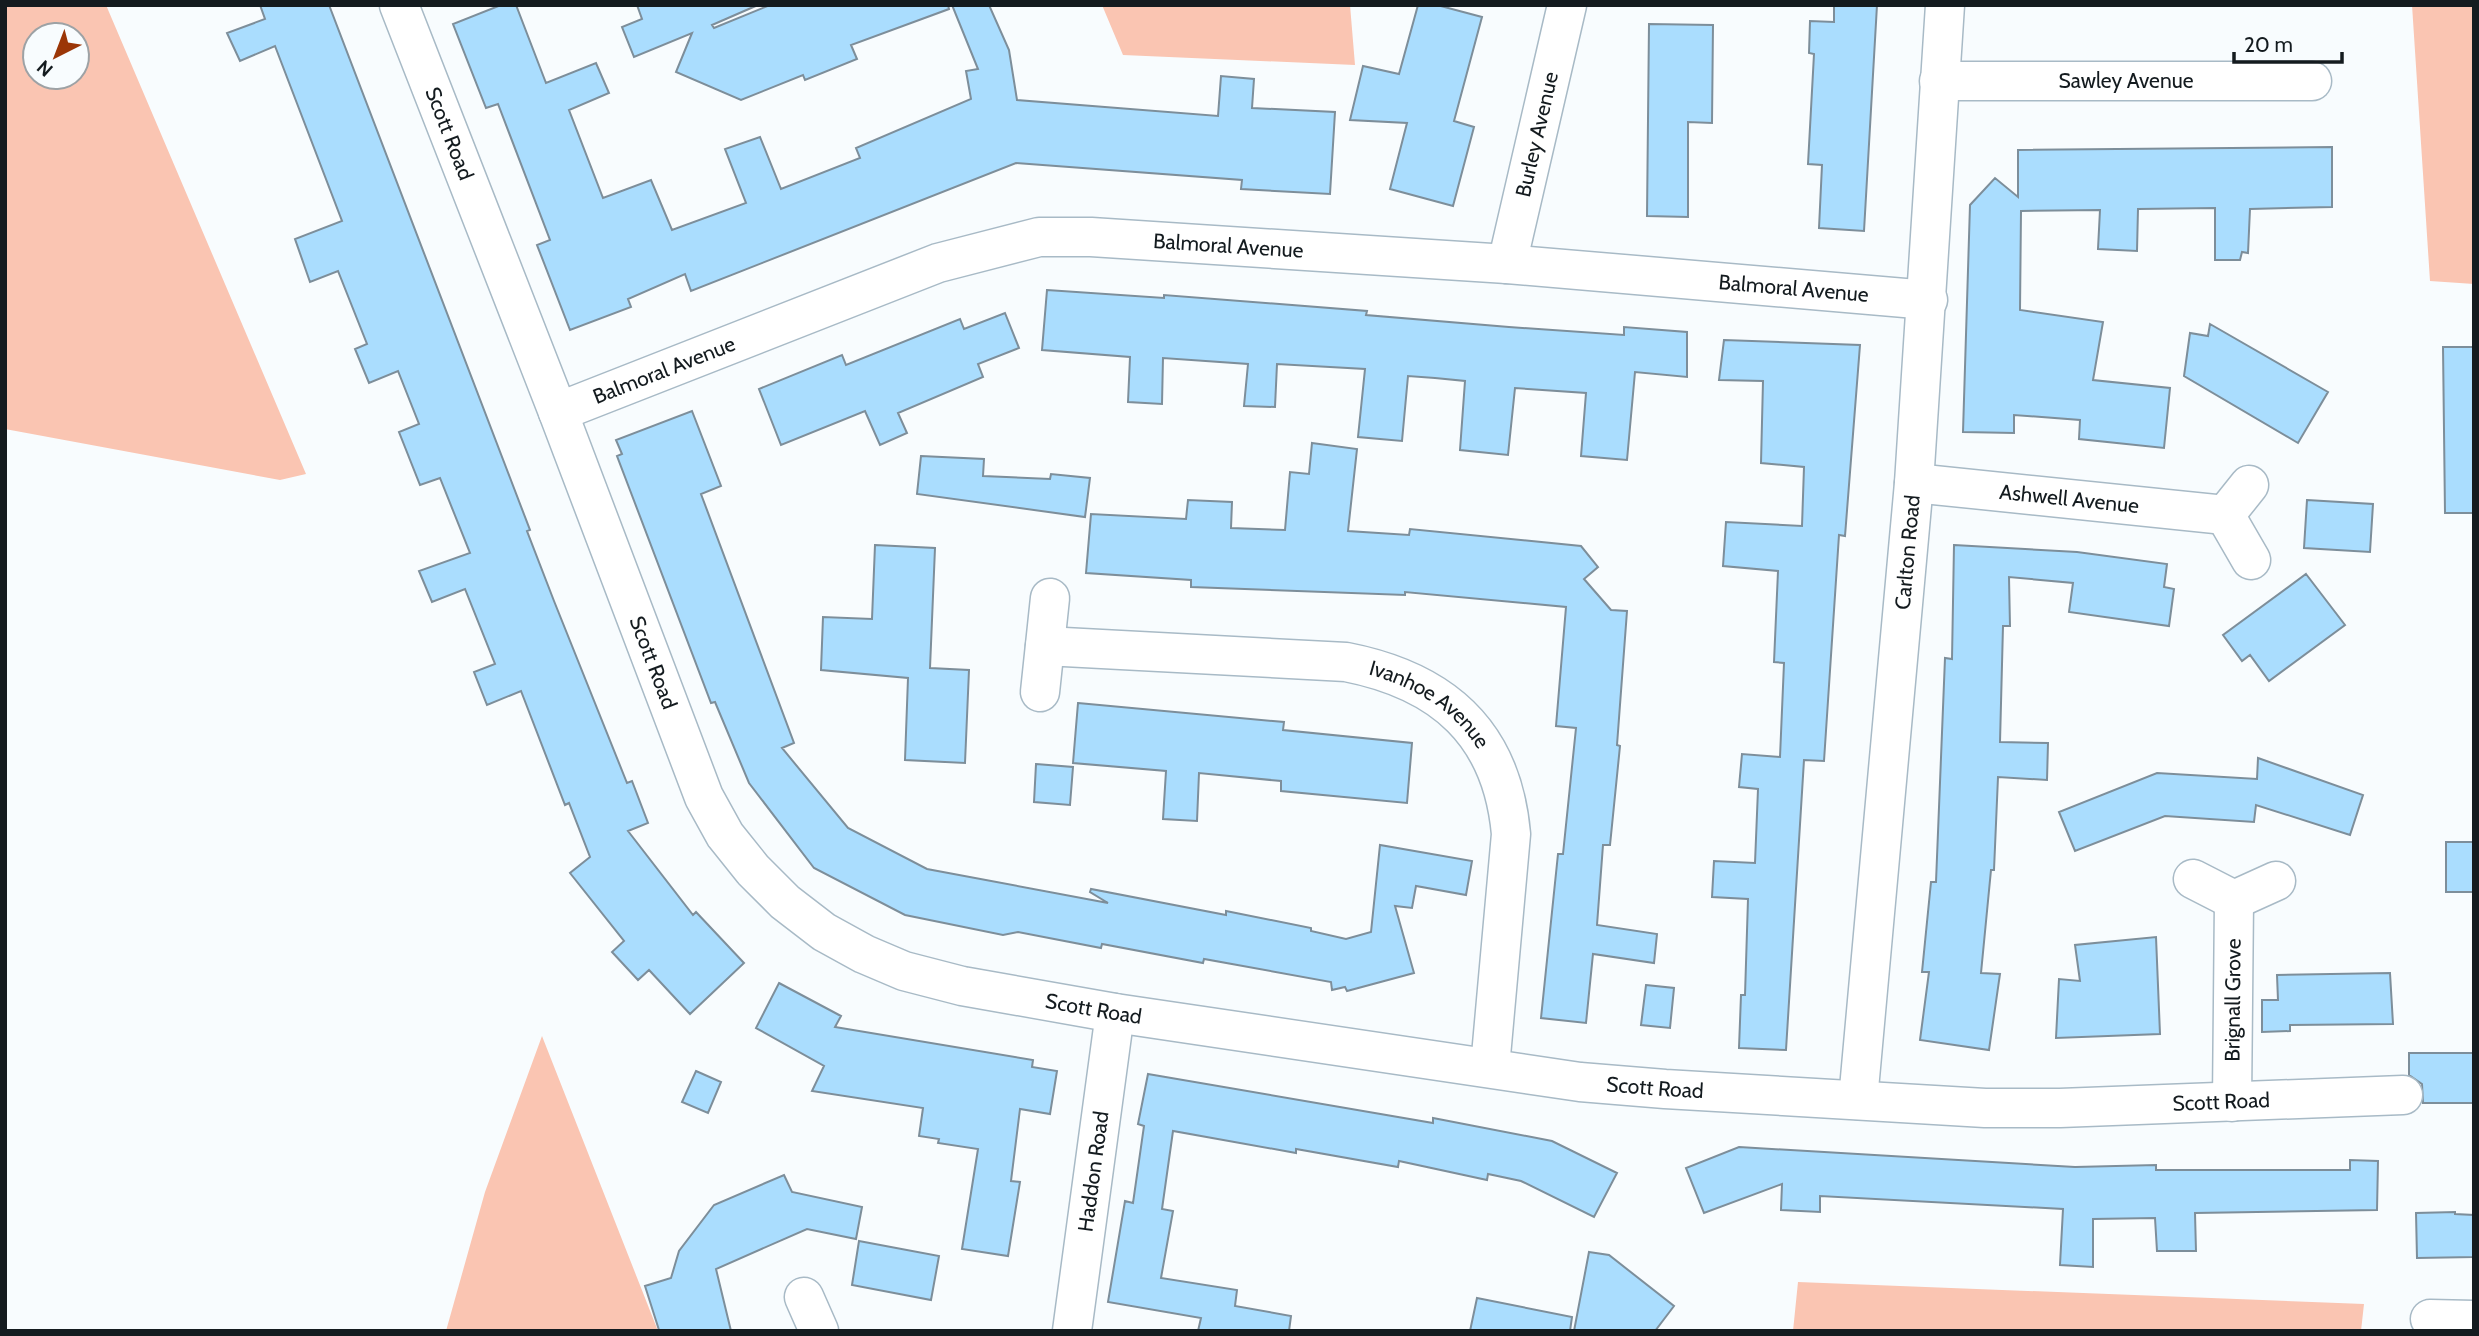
<svg xmlns="http://www.w3.org/2000/svg" width="2479" height="1336" font-family="Cabin,sans-serif">
  <rect width="100%" height="100%" fill="#f8fcfe"/>
  <path fill="#fac5b2" fill-rule="evenodd" d="M5,5h101l200,469 -26,6 -275,-51zM35,35h42v42h-42z
    M1102,5h248l5,60 -232,-10z
    M2412,5h62v279l-44,-3z
    M542,1036l116,295h-212l39,-139z
    M1798,1282l566,22 -3,27h-568z"/>
  <path fill="#aaddfe" stroke="#7d8e9a" stroke-width="2" d="M260,5h69l201,525 -3,1 27,70 73,182 5,-2 16,42 -20,8 65,84 3,-3 48,51 -54,51 -41,-44 -11,10 -26,-28 12,-11 -54,-68 20,-16 -21,-54 -4,2 -44,-114 -34,14 -13,-33 21,-8 -30,-75 -33,13 -13,-31 51,-18 -30,-75 -20,7 -21,-53 20,-8 -21,-53 -29,12 -14,-34 12,-5 -29,-73 -28,11 -15,-43 47,-18 -67,-175 -35,15 -13,-28 38,-14z
    M501,5h15l30,78 50,-20 13,30 -40,17 34,88 48,-18 21,50 74,-27 -21,-54 35,-12 21,52 79,-31 -4,-10 115,-49 -5,-28 12,-2 -26,-64h37l20,45 8,50 201,16 3,-40 33,3 -2,29 83,4 -5,82 -89,-5 1,-9 -226,-17 -325,128 -6,-17 -57,25 3,8 -61,23 -33,-85 13,-5 -52,-136 -12,4 -33,-84z
    M637,5h121l-46,20 2,3 56,-23h178l1,4 -98,36 6,14 -52,21 -2,-5 -62,25 -65,-28 16,-39 -58,24 -12,-30 20,-8z
    M1418,5h19l45,12 -28,104 20,6 -21,79 -63,-17 17,-66 -57,-3 13,-54 36,8z
    M1834,5h43l-13,226 -45,-3 3,-63 -14,-1 6,-110 -5,-1 1,-32 24,1z
    M1649,24l64,1 -1,98 -24,-1v95l-41,-1z
    M2332,147v60l-82,2 -2,44 -6,-1 -2,8h-25v-52l-77,1 -1,42 -39,-2 2,-39 -79,1 -1,99 83,12 -10,58 77,8 -6,60 -85,-9 1,-19 -66,-5v18l-51,-1 7,-227 25,-27 23,19v-47z
    M1047,290l117,8v-3l203,16 -1,4 143,12 115,8v-8l63,5v45l-52,-5 -8,88 -46,-4 5,-63 -71,-5 -7,67 -48,-5 5,-69 -30,-3 -27,-2 -6,65 -44,-4 7,-68 -88,-5 -2,43 -31,-1 4,-42 -85,-6 -1,46 -34,-2 2,-45 -88,-7z
    M1005,313l14,35 -41,16 5,13 -85,36 9,20 -27,12 -15,-34 -84,34 -22,-56 83,-34 4,10 114,-46 4,10z
    M2210,324l118,68 -30,51 -114,-67 6,-43 18,3z
    M1724,340l136,5 -15,191 -6,-1 -15,226 -20,-1 -18,290 -47,-2 2,-53h4l3,-96 -36,-2 2,-36 41,2 3,-74 -19,-2 3,-33 38,3 4,-94 -10,-1 4,-91 -55,-5 3,-44 76,4 2,-59 -43,-4 2,-82 -44,-1z
    M2443,347h31v166h-29z
    M692,411l29,75 -20,8 93,249 -12,5 66,80 79,41 181,34 -18,-11 1,-3 135,26v-4l85,17v3l35,8 25,-7 9,-87 92,16 -6,34 -50,-9 -4,22 -17,-2 19,67 -67,18 -2,-4 -13,3 -1,-8 -127,-23 -1,4 -101,-19 -1,4 -83,-16 -15,3 -98,-20 -91,-47 -65,-85 -34,-81 -4,1 -94,-247 5,-2 -6,-14z
    M1312,443l45,6 -9,82 61,4 1,-6 171,17 17,21 -14,12 27,31 16,1 -10,134 3,1 -10,99h-7l-6,80 60,9 -3,29 -61,-9 -7,69 -45,-5 17,-164h5l13,-126 -20,-2 10,-119 -161,-15v3l-214,-8v-7l-105,-7 5,-59 95,5 2,-19 44,2 -1,26 54,2 5,-58 19,2z
    M921,456l63,3 -1,17 67,3 1,-5 39,4 -5,39 -168,-23z
    M2307,500l66,4 -3,48 -66,-4z
    M875,545l60,3 -5,120 39,2 -4,93 -60,-3 3,-82 -87,-8 2,-53 49,2z
    M1954,545l123,7 90,12 -3,23 10,2 -5,37 -100,-14 4,-29 -64,-6 1,49h-7l-3,116 48,1 -1,37 -49,-3 -4,93h-3l-10,103 19,1 -11,76 -69,-10 9,-68h-7l9,-90h5l9,-224 7,1z
    M2306,574l39,51 -76,56 -19,-26 -8,6 -19,-26z
    M1078,703l206,19 -1,8 129,13 -5,60 -126,-12v-10l-82,-8 -2,48 -34,-2 3,-48 -93,-8z
    M2258,758l105,37 -13,40 -94,-30 -2,17 -89,-6 -90,35 -16,-39 98,-39 100,6z
    M1036,764l37,3 -3,38 -36,-3z
    M2446,842h28v50h-28z
    M2156,937l4,97 -104,4 3,-59 21,2 -5,-36z
    M2390,973l3,51 -103,1v6l-28,1v-32h16l-1,-25z
    M779,983l62,33 -6,11 198,33 -1,7 25,4 -7,43 -30,-5 -9,72 9,1 -12,74 -46,-7 16,-100 -40,-6 1,-4 -20,-3 4,-28 -111,-17 12,-25 -68,-38z
    M1646,985l28,3 -4,40 -29,-3z
    M2409,1053h65v50h-51l-1,-19 -13,-9z
    M696,1071l25,11 -13,31 -26,-11z
    M1148,1074l285,49v-5l119,23 65,32 -23,44 -73,-36 -33,-7 -1,6 -88,-19 -1,6 -102,-18v4l-123,-22 -11,78 11,2 -12,67 76,12 -2,16 56,10 -2,15h-91l3,-13 -93,-16 17,-101 8,2 11,-77 -6,-2z
    M1739,1147l336,20 81,-2v5h194v-10l28,1 -1,49 -182,3 1,38h-39l-2,-33 -62,1v48l-33,-2 3,-56 -243,-13v16l-39,-2 1,-26 -78,29 -18,-45z
    M784,1175l8,17 70,15 -6,32 -49,-10 -91,40 15,62 -72,-1 -14,-44 26,-8 8,-27 35,-46z
    M2455,1212v2l19,1v42l-57,1 -1,-45z
    M859,1241l80,15 -8,44 -79,-15z
    M1589,1252l20,3 65,51 -19,25h-81z
    M1477,1298l95,19 -2,14h-100z"/>
  <g fill="none" stroke-linecap="round" stroke-linejoin="round">
    <defs>
      <g id="minor">
        <path id="s1" d="M399,5l159,407 146,385 21,38 28,35 32,32 39,30 40,22 40,17 58,15 153,27 465,69 85,7 320,19h75l343,-13"/>
        <path id="s2" d="M1939,81h373"/>
        <path id="s3" d="M1507,264l60,-259"/>
        <path id="s4" d="M558,412l380,-149 101,-26h52l416,27 421,36"/>
        <path id="s5" d="M1914,483l311,32"/>
        <path d="M2249,485l-24,30 26,45"/>
        <path id="s6" d="M1045,646l301,16c97,19 156,71 165,172l-21,233"/>
        <path d="M1040,692l10,-94"/>
        <path d="M2193,879l41,21 42,-19"/>
        <path id="s7" d="M1858,1100l56,-617 31,-478"/>
        <path id="s8" d="M2232,1102l2,-202"/>
        <path d="M804,1297l15,34"/>
        <path d="M2430,1319l44,1"/>
        <path id="s9" d="M1072,1331l43,-318"/>
      </g>
    </defs>
    <use href="#minor" stroke="#a8bac6" stroke-width="41"/>
    <use href="#minor" stroke="#fff" stroke-width="38"/>
  </g>
  <g text-anchor="middle" stroke-width="7" stroke-linejoin="round" paint-order="stroke">
    <g font-size="21" fill="#141b1f" stroke="#f8fcfe">
      <text dy="7" stroke="none"><textPath href="#s2" startOffset="187">Sawley Avenue</textPath></text>
      <text dy="7" stroke="none"><textPath href="#s1" startOffset="138">Scott Road</textPath></text>
      <text dy="7" stroke="none"><textPath href="#s3" startOffset="133">Burley Avenue</textPath></text>
      <text dy="7" stroke="none"><textPath href="#s4" startOffset="702">Balmoral Avenue</textPath></text>
      <text dy="7" stroke="none"><textPath href="#s4" startOffset="1269">Balmoral Avenue</textPath></text>
      <text dy="7" stroke="none"><textPath href="#s4" startOffset="114">Balmoral Avenue</textPath></text>
      <text dy="7" stroke="none"><textPath href="#s5" startOffset="156">Ashwell Avenue</textPath></text>
      <text dy="7" stroke="none"><textPath href="#s7" startOffset="550">Carlton Road</textPath></text>
      <text dy="7" stroke="none"><textPath href="#s1" startOffset="705">Scott Road</textPath></text>
      <text dy="7" stroke="none"><textPath href="#s6" startOffset="397">Ivanhoe Avenue</textPath></text>
      <text dy="7" stroke="none"><textPath href="#s8" startOffset="102">Brignall Grove</textPath></text>
      <text dy="7" stroke="none"><textPath href="#s1" startOffset="1314">Scott Road</textPath></text>
      <text dy="7" stroke="none"><textPath href="#s1" startOffset="1881">Scott Road</textPath></text>
      <text dy="7" stroke="none"><textPath href="#s1" startOffset="2448">Scott Road</textPath></text>
      <text dy="7" stroke="none"><textPath href="#s9" startOffset="161">Haddon Road</textPath></text>
    </g>
  </g>
  <rect width="2479" height="1336" fill="none" stroke="#141b1f" stroke-width="14"/>
  <g transform="translate(56 56) rotate(222)"><circle r="33" fill="#f8fcfe" stroke="#9da2a5" stroke-width="2"/>
  <path d="M0-5L12 26L0 18L-12 26Z" fill="#9b3607"/>
  <text y="-10" font-size="19" font-weight="bold" text-anchor="middle" fill="#141b1f">N</text>
  </g>
  <path d="M2234 52v10h108v-10" fill="none" stroke="#141b1f" stroke-width="3.5"/>
  <text x="2244" y="52" font-size="21" fill="#141b1f" stroke="#f8fcfe" stroke-width="5" paint-order="stroke">20 m</text>
</svg>
